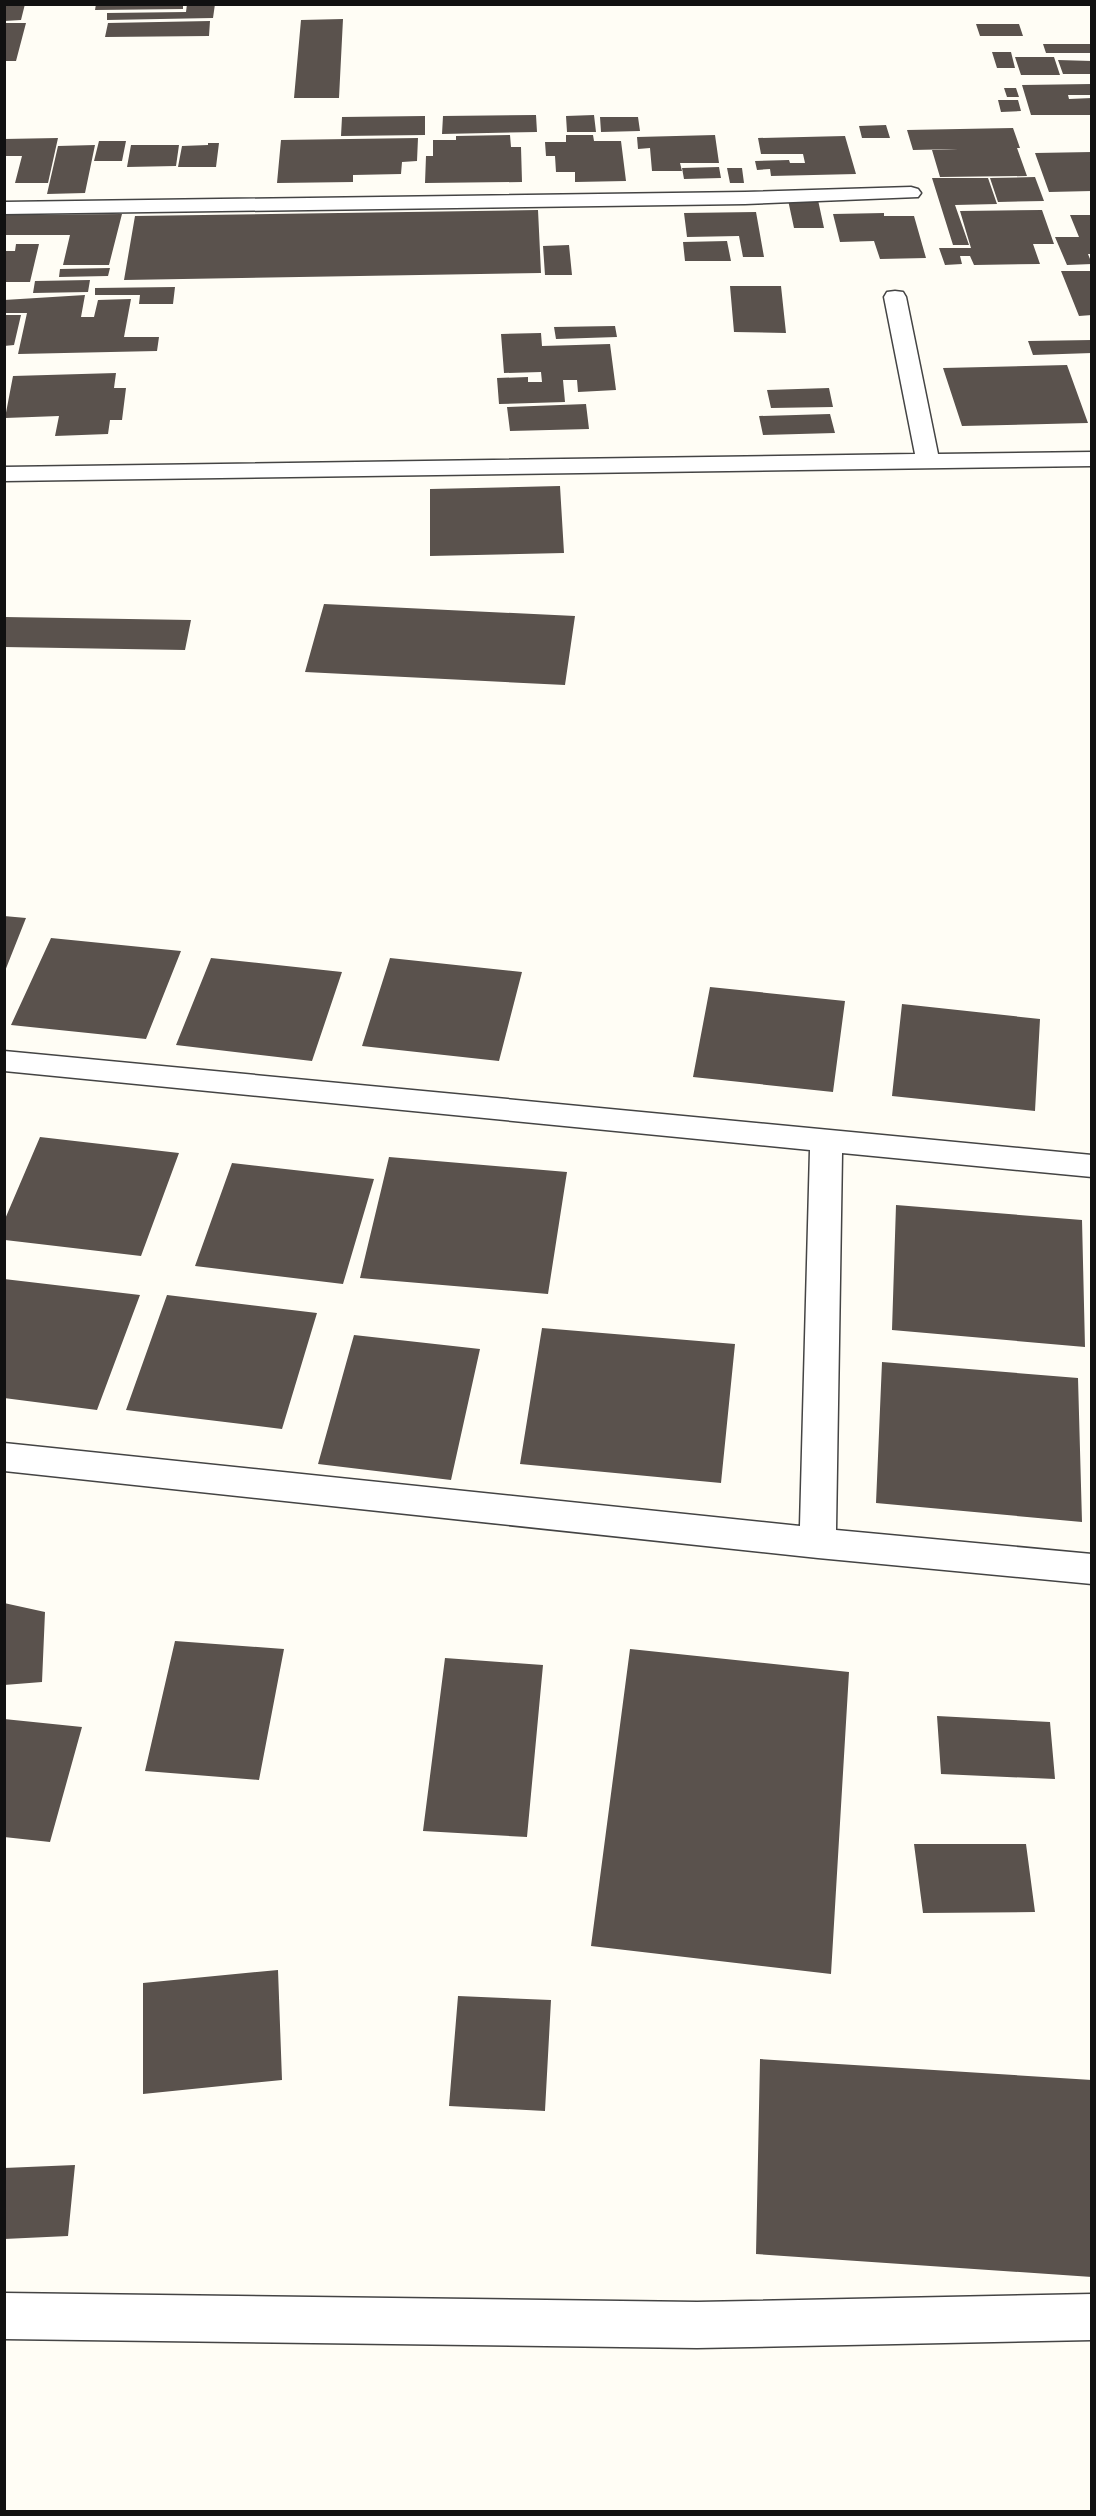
<svg xmlns="http://www.w3.org/2000/svg" width="1096" height="2516" font-family="Spectral,serif">
  <rect width="100%" height="100%" fill="#fffdf5"/>
  <path fill="#5a524d" d="M4,4h21l-4,16 -17,1z
    M96,4h87v5l-88,1z
    M187,4h28l-2,14 -106,2v-7l79,-1z
    M343,19l-4,79h-45l7,-78z
    M210,21l-1,15 -104,1 3,-14z
    M4,23h22l-10,38h-12z
    M976,24h43l4,12h-43z
    M1043,44h49v9h-46z
    M992,52h19l4,16h-18z
    M1015,57h39l6,18h-39z
    M1058,60l34,1v13h-29z
    M1092,84v11h-24l1,4 23,-1v17h-61l-9,-30z
    M1004,88h12l3,9h-12z
    M998,100h20l3,11 -20,1z
    M536,115l1,17 -95,2 1,-18z
    M594,115l2,17h-29l-1,-16z
    M425,116v19l-84,1 1,-19z
    M600,117h38l2,14 -39,1z
    M886,125l4,13h-28l-3,-12z
    M1013,128l7,20h-3l10,28 -87,1 -8,-27 26,-1 -45,1 -6,-20z
    M510,135l1,12h10l1,35 -97,1 1,-27h7v-16h23v-4z
    M566,135h27l1,6h27l5,40 -51,1v-10h-19l-1,-16h-9l-1,-14h21z
    M715,135l4,28h-39l2,8h-30l-2,-23 -12,1 -1,-12z
    M845,136l11,38 -85,2 -1,-7 -13,1 -2,-9 34,-1 1,3h15l-2,-9h-42l-3,-16z
    M58,138l-10,45h-33l7,-27h-18v-17z
    M418,138l-1,23 -15,1 -1,12 -48,1v7l-76,1 4,-43z
    M99,141h27l-4,20h-28z
    M208,143h11l-3,24h-38l4,-21 26,-1z
    M95,145l-10,48 -38,1 11,-48z
    M131,145h48l-3,21 -49,1z
    M1092,152v39l-43,1 -14,-39z
    M719,167l2,11 -37,1 -2,-11z
    M727,168h15l2,15h-14z
    M1035,177l9,24 -46,1 -8,-24z
    M932,178h56l9,26 -42,1 14,40h-16z
    M788,200h30l6,28h-30z
    M538,210l3,63 -417,7 11,-64z
    M1042,210l12,34h-21l7,20 -66,1 -4,-9h-10l2,8 -17,1 -6,-17h32l-11,-37z
    M756,212l8,45h-21l-4,-21 -52,1 -3,-24z
    M884,213v3h30l12,42 -46,1 -6,-18 -34,1 -7,-28z
    M122,214l-13,51h-46l7,-30h-66v-20z
    M1070,215h22v39h-4l4,10 -25,1 -12,-28h24z
    M727,241l4,20h-46l-2,-19z
    M16,244h23l-9,38h-26v-31h11z
    M569,245l3,30h-27l-2,-29z
    M110,268l-2,8 -49,1 1,-8z
    M1061,271h31v44l-13,1z
    M90,280l-2,12 -55,1 2,-12z
    M730,286h51l5,47 -52,-1z
    M175,287l-2,17h-34l1,-9h-45v-7z
    M85,295l-4,22h13l4,-17 33,-1 -7,38h35l-2,14 -139,3 9,-41h-23v-13z
    M4,315h17l-7,30 -10,1z
    M615,326l2,11 -61,2 -2,-12z
    M541,333l1,13 68,-2 6,46 -38,2 -1,-12h-14l2,22 -66,2 -2,-26 31,-1v5h14l-1,-10 -37,1 -3,-39z
    M1092,340v13l-59,2 -5,-14z
    M1067,365l21,58 -126,3 -19,-58z
    M116,373l-2,15h12l-4,32h-12l-2,14 -53,2 4,-20 -54,2 8,-42z
    M829,388l4,19 -62,1 -4,-18z
    M586,404l3,25 -79,2 -3,-24z
    M830,414l5,19 -72,2 -4,-19z
    M560,486l4,67 -134,3v-67z
    M324,604l251,12 -10,69 -260,-13z
    M4,617l187,3 -6,30 -181,-3z
    M4,916l22,2 -21,53h-1z
    M51,938l130,13 -35,88 -135,-14z
    M211,958l131,14 -30,89 -136,-16z
    M390,958l132,14 -23,89 -137,-15z
    M710,987l135,14 -12,91 -140,-15z
    M902,1004l138,15 -5,92 -143,-15z
    M40,1137l139,16 -38,103 -136,-16v-21z
    M389,1157l178,15 -19,122 -188,-16z
    M232,1163l142,16 -31,105 -148,-18z
    M896,1205l186,15 3,127 -193,-17z
    M4,1279l136,16 -43,115 -93,-12z
    M167,1295l150,18 -35,116 -156,-19z
    M542,1328l193,16 -14,139 -201,-19z
    M354,1335l126,14 -29,131 -133,-16z
    M882,1362l196,16 4,144 -206,-19z
    M4,1603l41,9 -3,70 -38,3z
    M175,1641l109,8 -25,131 -114,-9z
    M630,1649l219,23 -18,302 -240,-28z
    M445,1658l98,7 -16,172 -104,-6z
    M937,1716l113,6 5,57 -114,-5z
    M4,1719l78,8 -32,115 -46,-5z
    M914,1844h112l9,68 -112,1z
    M278,1970l4,110 -139,14v-111z
    M458,1996l93,4 -6,111 -96,-5z
    M760,2059l332,21v197l-336,-23z
    M75,2165l-7,71 -64,3v-71z"/>
  <g fill="none" stroke-linecap="round" stroke-linejoin="round">
    <defs>
      <path id="minor" d="M911,187l7,2 3,4 -3,4 -173,7 -741,10v-12l741,-10z
        M895,291l8,1 3,5 32,157 154,-2v14l-1088,15v-14l911,-13 -31,-157 3,-5z
        M4,1051l1088,104v22l-250,-24 -6,377 256,24v30l-274,-26 -814,-87v-28l796,83 10,-376 -806,-79z
        M4,2293l693,9 395,-8v46l-395,8 -693,-9z"/>
    </defs>
    <use href="#minor" stroke="#444" stroke-width="3"/>
    <use href="#minor" fill="#fff" fill-rule="evenodd"/>
  </g>
  <rect width="1096" height="2516" fill="none" stroke="#111111" stroke-width="12"/>
</svg>
